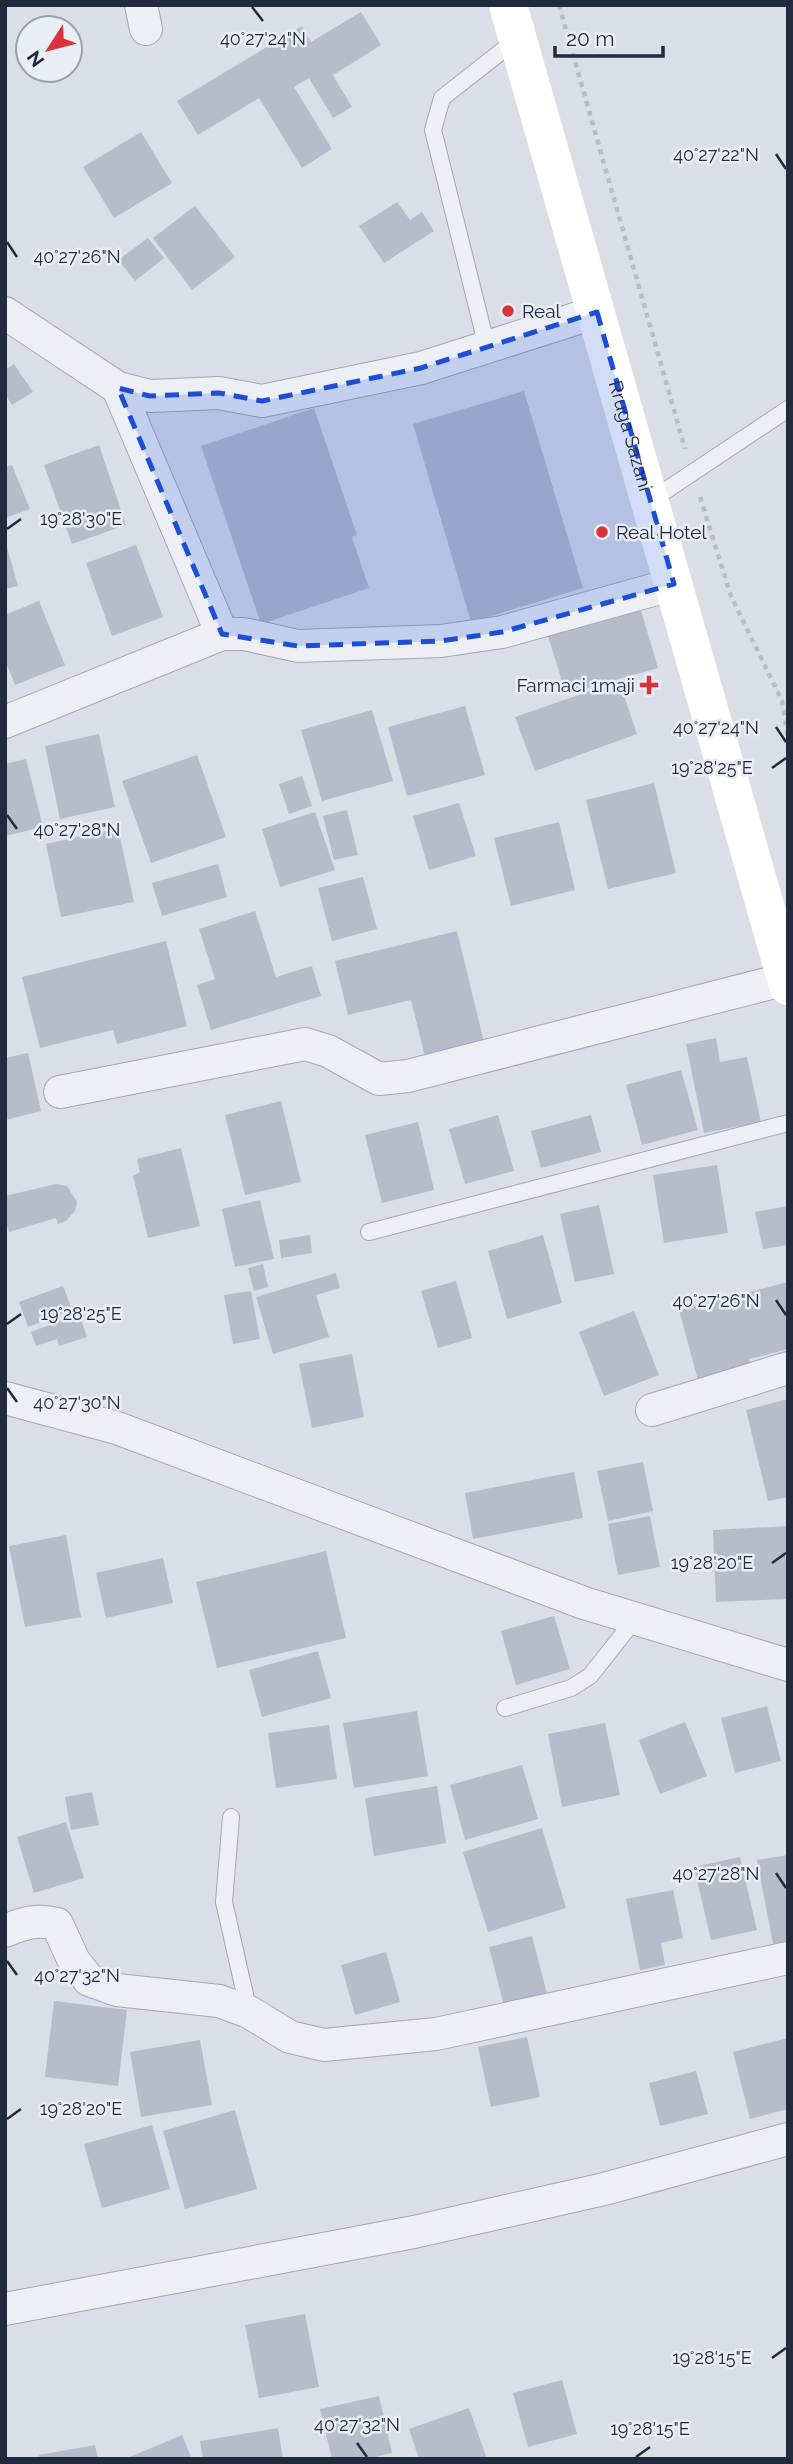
<svg xmlns="http://www.w3.org/2000/svg" width="793" height="2464" font-family="Raleway,sans-serif">
  <rect width="100%" height="100%" fill="#dadee7"/>
  <path fill="#b7bcca" d="M361,12l20,33 -48,30 19,32 -19,11 -24,-40 -15,9 38,62 -30,19 -43,-70 -61,37 -21,-34 125,-75 9,16z
    M141,132l31,51 -58,35 -31,-51z
    M397,202l13,18 12,-8 12,19 -50,32 -25,-37z
    M195,206l40,51 -43,33 -39,-52z
    M148,238l16,20 -29,23 -17,-21z
    M14,364l19,28 -21,13 -7,-11v-24z
    M524,391l59,197 -112,34 -58,-198z
    M314,408l43,127 -5,2 17,51 -108,36 -60,-178z
    M99,445l27,80 -54,19 -28,-79z
    M12,465l18,44 -25,9v-51z
    M5,540l13,46 -13,3z
    M136,545l27,72 -51,19 -26,-73z
    M39,601l26,64 -50,20 -10,-25v-45z
    M640,607l18,61 -92,26 -19,-61z
    M619,681l18,53 -102,37 -20,-54z
    M465,706l20,69 -78,21 -19,-69z
    M372,710l21,71 -71,20 -21,-71z
    M99,734l16,73 -55,12 -15,-73z
    M197,755l29,82 -75,26 -29,-82z
    M26,759l17,68 -38,9v-72z
    M302,776l10,30 -23,8 -10,-30z
    M654,783l22,90 -68,16 -22,-89z
    M459,803l17,53 -47,14 -16,-54z
    M347,810l11,45 -24,5 -11,-44z
    M315,812l20,58 -55,17 -18,-58z
    M559,822l16,68 -64,16 -17,-68z
    M118,828l16,74 -73,15 -15,-73z
    M218,864l9,33 -65,19 -10,-33z
    M363,877l14,52 -45,12 -14,-53z
    M255,911l21,66 36,-11 9,30 -110,34 -14,-45 18,-6 -16,-50z
    M457,931l27,111 -59,15 -14,-57 -63,15 -13,-54z
    M166,941l21,85 -70,18 -4,-14 -73,18 -18,-71z
    M716,1038l4,24 27,-5 14,65 -57,11 -18,-89z
    M28,1053l13,58 -36,9v-62z
    M681,1070l17,60 -56,15 -16,-60z
    M281,1101l20,81 -56,13 -20,-80z
    M498,1115l16,56 -49,13 -16,-55z
    M591,1115l10,37 -60,16 -10,-37z
    M418,1122l16,68 -52,13 -17,-68z
    M181,1148l19,78 -52,12 -15,-62 7,-4 -3,-13z
    M717,1165l11,68 -64,10 -11,-68z
    M56,1184l11,2 10,16 -2,9 -9,10 -8,3 -2,-6 -47,14 -4,-13v-23z
    M260,1200l14,59 -39,8 -13,-58z
    M599,1205l15,69 -39,8 -15,-68z
    M788,1206v39l-25,4 -8,-37z
    M310,1235l2,18 -31,5 -2,-18z
    M543,1235l19,68 -55,16 -19,-68z
    M263,1264l5,23 -14,4 -6,-23z
    M336,1273l4,15 -24,7 13,42 -56,17 -17,-57z
    M456,1281l16,57 -34,10 -17,-57z
    M788,1282v67l-39,10 2,11 -52,14 -20,-74z
    M63,1286l9,24 -44,17 -9,-25z
    M251,1291l9,48 -27,5 -9,-49z
    M634,1311l25,64 -55,21 -25,-64z
    M79,1314l8,23 -28,9 -2,-7 -21,7 -5,-14z
    M352,1354l12,63 -52,11 -13,-64z
    M788,1399v98l-20,4 -22,-91z
    M643,1462l10,49 -45,10 -11,-50z
    M574,1472l9,46 -110,21 -8,-46z
    M650,1516l10,51 -42,8 -10,-51z
    M788,1526v73l-72,3 -3,-72z
    M66,1535l15,82 -56,10 -16,-81z
    M326,1551l20,87 -129,30 -21,-86z
    M163,1558l10,45 -67,15 -10,-45z
    M554,1616l16,53 -54,16 -15,-54z
    M318,1651l13,47 -69,19 -13,-47z
    M767,1706l14,55 -46,12 -14,-55z
    M417,1711l11,65 -74,12 -11,-65z
    M685,1722l22,54 -47,18 -21,-54z
    M605,1723l15,72 -58,12 -14,-73z
    M329,1725l8,54 -61,9 -8,-55z
    M522,1765l16,54 -73,21 -15,-55z
    M437,1786l9,57 -72,13 -9,-58z
    M92,1792l7,33 -28,5 -6,-33z
    M66,1822l18,56 -50,15 -17,-56z
    M542,1828l24,80 -78,24 -25,-80z
    M788,1855v92l-14,2 -17,-89z
    M740,1857l17,73 -46,10 -17,-73z
    M673,1890l10,48 -22,5 4,22 -25,5 -14,-71z
    M532,1936l16,62 -43,12 -16,-63z
    M386,1952l14,50 -45,13 -14,-50z
    M54,2001l73,9 -9,76 -73,-9z
    M527,2037l13,60 -49,10 -13,-60z
    M788,2038v71l-38,10 -17,-67z
    M200,2040l12,65 -71,12 -11,-65z
    M696,2071l12,43 -48,12 -11,-43z
    M235,2110l22,79 -72,20 -22,-78z
    M152,2125l18,64 -68,19 -18,-64z
    M305,2314l14,73 -60,11 -14,-73z
    M562,2380l15,54 -49,13 -15,-54z
    M379,2396l13,57 -26,6h-34l-12,-50z
    M469,2408l18,51h-68l-10,-30z
    M278,2428l5,31h-80l-3,-18z
    M182,2435l10,24h-67z
    M95,2445l3,14h-58l-1,-4z"/>
  <g fill="none" stroke-linecap="round" stroke-linejoin="round">
    <defs>
      <path id="lane" d="M487,347l-54,-217 9,-32 74,-58
        M650,501l138,-92
        M369,1232l419,-109
        M505,1708l66,-20 19,-12 45,-57
        M231,1817l-7,85 25,110"/>
      <path id="street" d="M141,5l5,24
        M5,313l113,75 32,8 69,-3 43,8 159,-33 176,-56
        M118,388l104,246
        M5,722l217,-88h22l54,12 143,-5 61,-9 172,-48
        M60,1092l245,-48 23,7 51,28 29,-3 378,-97
        M5,1398l112,30 467,175 204,62
        M652,1410l136,-42
        M5,1931c18,-8 32,-12 52,-7l17,37 15,19 28,10 102,11 30,11 41,25 34,8 112,-11 352,-76
        M5,2309l409,-77 190,-43 184,-50"/>
    </defs>
    <use href="#lane" stroke="#a3a8b4" stroke-width="18"/>
    <use href="#street" stroke="#a3a8b4" stroke-width="34"/>
    <path stroke="#b8bcc5" stroke-width="4.5" stroke-dasharray="5 5" stroke-linecap="butt" d="M559,5l126,444
      M700,497l31,99 51,105 6,37"/>
    <use href="#lane" stroke="#edeff5" stroke-width="16"/>
    <use href="#street" stroke="#edeff5" stroke-width="32"/>
    <path stroke="#fff" stroke-width="38" id="s1" d="M508,5l280,981"/>
  </g>
  <path fill="#1d4ed8" fill-opacity="0.2" stroke="#1d4ed8" stroke-width="5" stroke-dasharray="14 9" stroke-linejoin="round" d="M597,312l77,272 -172,48 -61,9 -143,5 -76,-12 -104,-246 32,8 69,-3 43,8 159,-33z"/>
  <path fill="none" stroke="#232a3d" stroke-width="2.5" d="M252,7l11,14M776,154l10,15M7,242l10,15M7,529l14,-10M776,727l10,15M772,768l14,-10M7,815l10,14M776,1300l10,15M7,1324l14,-10M7,1388l10,14M772,1563l14,-10M776,1873l10,15M7,1961l10,14M7,2119l14,-10M772,2358l14,-10M357,2443l10,14M636,2457l14,-10"/>
  <g fill="#d9323a" stroke="#e9edf4" stroke-width="2.5">
    <circle cx="508" cy="311" r="7"/>
    <circle cx="602" cy="532" r="7"/>
    <path d="M645.5 674.5h7v7h7v7h-7v7h-7v-7h-7v-7h7z"/>
  </g>
  <g text-anchor="middle" stroke-width="5" stroke-linejoin="round" paint-order="stroke">
    <g font-size="19" fill="#232a3d" stroke="#e9edf4" text-anchor="start">
      <text x="522" y="318">Real</text>
      <text x="616" y="539">Real Hotel</text>
      <text x="635" y="692" text-anchor="end">Farmaci 1maji</text>
    </g>
    <g font-size="19" fill="#232a3d" stroke="#e9edf4">
      <text dy="7" stroke="none"><textPath href="#s1" startOffset="448">Rruga Sazani</textPath></text>
    </g>
  </g>
  <g font-size="18" text-anchor="middle" fill="#232a3d" stroke="#e9edf4" stroke-width="5" stroke-linejoin="round" paint-order="stroke">
    <text x="263" y="45">40°27'24"N</text>
    <text x="716" y="161">40°27'22"N</text>
    <text x="77" y="263">40°27'26"N</text>
    <text x="81" y="525">19°28'30"E</text>
    <text x="716" y="734">40°27'24"N</text>
    <text x="712" y="774">19°28'25"E</text>
    <text x="77" y="836">40°27'28"N</text>
    <text x="716" y="1307">40°27'26"N</text>
    <text x="81" y="1320">19°28'25"E</text>
    <text x="77" y="1409">40°27'30"N</text>
    <text x="712" y="1569">19°28'20"E</text>
    <text x="716" y="1880">40°27'28"N</text>
    <text x="77" y="1982">40°27'32"N</text>
    <text x="81" y="2115">19°28'20"E</text>
    <text x="712" y="2364">19°28'15"E</text>
    <text x="357" y="2431">40°27'32"N</text>
    <text x="650" y="2435">19°28'15"E</text>
  </g>
  <rect width="793" height="2464" fill="none" stroke="#232a3d" stroke-width="14"/>
  <g transform="translate(49 49) rotate(234)"><circle r="33" fill="#e9edf4" stroke="#9a9fab" stroke-width="2"/>
  <path d="M0-5L12 26L0 18L-12 26Z" fill="#d9323a"/>
  <text y="-10" font-size="19" font-weight="bold" text-anchor="middle" fill="#232a3d">N</text>
  </g>
  <path d="M555 46v10h108v-10" fill="none" stroke="#232a3d" stroke-width="3.5"/>
  <text x="566" y="46" font-size="21" fill="#232a3d" stroke="#e9edf4" stroke-width="5" paint-order="stroke">20 m</text>
</svg>
